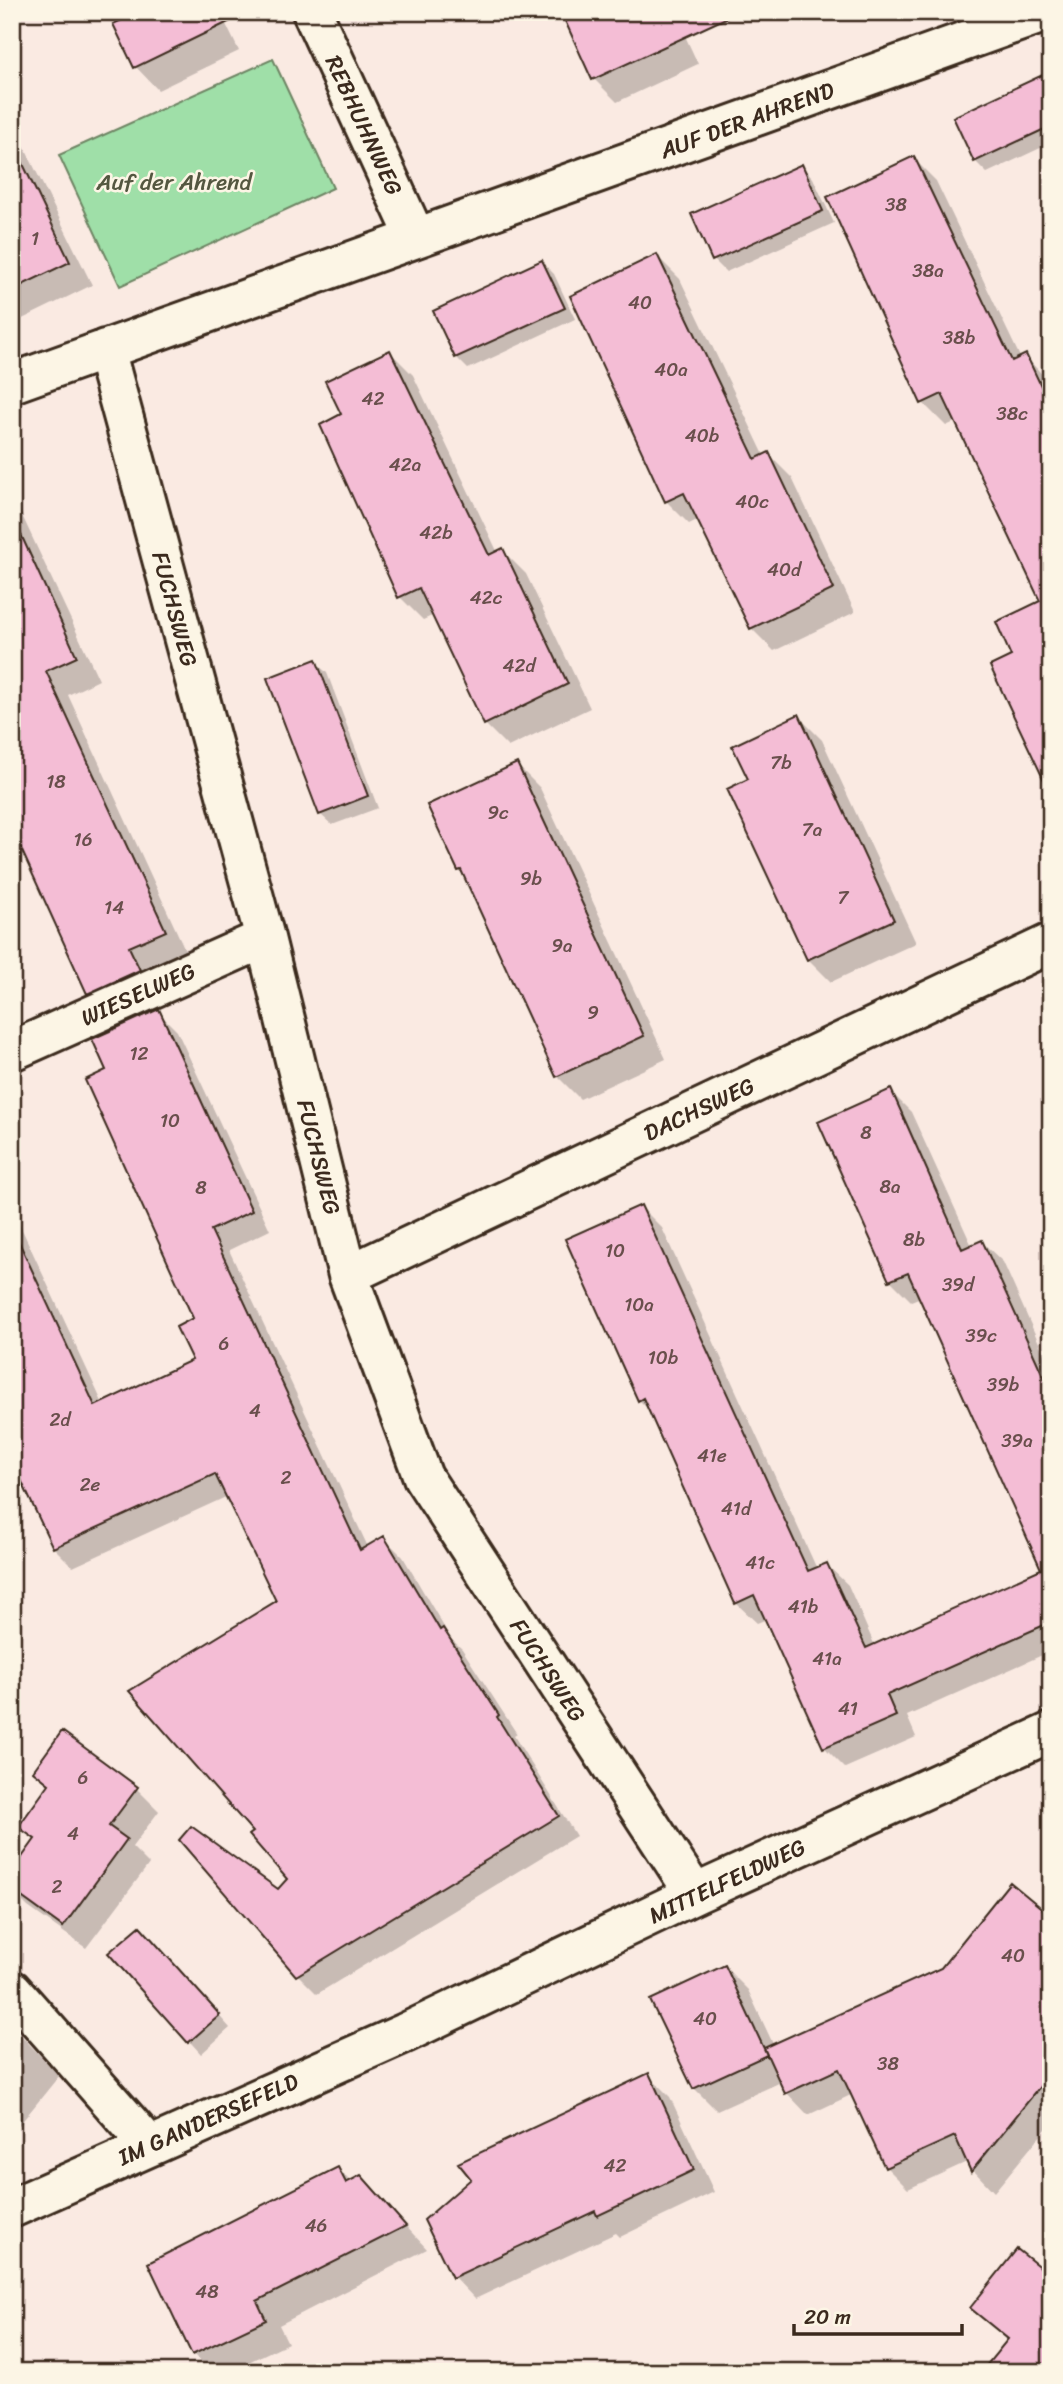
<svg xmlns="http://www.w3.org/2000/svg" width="1063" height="2384" font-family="Sriracha,sans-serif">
  <rect width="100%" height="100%" fill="#faeae2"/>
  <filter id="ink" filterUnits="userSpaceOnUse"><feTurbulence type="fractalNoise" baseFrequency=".0143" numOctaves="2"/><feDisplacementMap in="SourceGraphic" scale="14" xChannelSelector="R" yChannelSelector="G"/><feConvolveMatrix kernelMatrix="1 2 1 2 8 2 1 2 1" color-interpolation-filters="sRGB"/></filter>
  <g filter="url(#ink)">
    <path fill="#9fdfa8" stroke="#6d8463" stroke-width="2" d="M273,59l60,129 -213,98 -61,-131z"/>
    <path fill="#0003" d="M110,12h110l19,39 -81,39 -22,-23z
      M563,12h111l24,52 -81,38 -23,-23z
      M1051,73v70l-64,30 -12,-12z
      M12,122l80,163 -80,39z
      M913,158l23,23 85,178 5,-2 25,27v159l-94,-122 -11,5 -23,-23z
      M802,166l11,12 21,45 -108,49 -12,-12z
      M657,256l23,23 85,178 4,-2 23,23 63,134 -81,39 -23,-23 -52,-109 -10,5 -23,-23z
      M542,262l12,12 21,45 -107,50 -12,-12z
      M390,352l23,23 85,178 5,-2 23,23 64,134 -82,39 -23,-23 -51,-109 -11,5 -23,-23z
      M12,494l87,186 -31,15 119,259 -76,62 -23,-23 -76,-244z
      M315,662l12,11 51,135 -46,17 -12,-11z
      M799,717l23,23 94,203 -85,39 -23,-23 -57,-179z
      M517,765l23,23 126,271 -86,40 -23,-23 -90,-198 -8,-8z
      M158,1012l19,19 93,199 -41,20 139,297 16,-9 19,19 48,82 11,10 55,85 -3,2 62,100 -259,158 -19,-19 -20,-83 11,-12 -34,-48 24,-230 -51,-106 -155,71 -19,-19 -42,-93v-247l91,196 91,-43 2,-42 -87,-248z
      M890,1091l21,21 61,134 10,-4 21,20 48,108v281l-144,65 9,21 -71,31 -21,-21 -57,-128 -10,4 -21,-20 -85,-191 -12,-12 2,-193 21,21 155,341 10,-4 21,20 27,61 168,-76 -122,-273 -10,4 -21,-21z
      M35,1771l101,17 23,23 -27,36 17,17 -63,84 -58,-41 -16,-16v-17l24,-32 -15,-16 29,-40z
      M1051,1918v205l-57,69 -21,-22 -4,-9 -61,28 -22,-22 -33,-73 -45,21 -21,-22 -6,-11 -64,29 -23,-23 -41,-87 72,-34 23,23 26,56z
      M152,1940l78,88 -29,26 -91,-101z
      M17,2031l42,45 -47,58v-99z
      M648,2075l22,22 44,95 -94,45 -4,-4 -141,66 -21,-22z
      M338,2169l13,13 10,-4 66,71 -148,76 9,18 -60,29h-17l-18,-18z
      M1051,2279l-43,62 -36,-33z
      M110,2366l5,6h-17z"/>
    <path fill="#f4bdd5" stroke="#3b2a1e" stroke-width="2" d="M139,12h110l-115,56 -21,-44z
      M561,12h178l-147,68z
      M1051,71v55l-77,36 -21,-45z
      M12,141l58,121 -58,28z
      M914,156l98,205 14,-7 25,53v388l-61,-129 21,-10 -15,-34 44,-21 -98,-207 -21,10 -94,-207z
      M802,164l21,47 -111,50 -21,-47z
      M657,254l98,205 14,-7 65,137 -84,40 -66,-136 -19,9 -95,-206z
      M542,260l23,48 -110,50 -22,-47z
      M390,350l99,205 14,-7 65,136 -84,41 -65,-137 -21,10 -78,-173 21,-11 -16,-33z
      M12,515l65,142 -31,14 120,260 -37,16 11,23 -53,24 -75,-165z
      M316,659l52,137 -49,19 -52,-137z
      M799,714l95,206 -87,40 -80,-171 21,-10 -16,-33z
      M517,763l127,273 -88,41 -95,-207 -3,1 -31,-66z
      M159,1009l93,202 -41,19 149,320 24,-14 56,94 3,-2 56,87 -2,2 62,99 -263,160 -117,-136 12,-14 87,63 9,-10 -38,-44 4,-3 -124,-141 147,-90 -61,-127 -162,74 -41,-87v-234l83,179 97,-46 -16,-33 17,-9 -108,-238 21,-10 -14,-31z
      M891,1089l71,160 20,-9 69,153v229l-164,73 9,21 -73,32 -69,-153 -19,9 -92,-206 -5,3 -73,-162 76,-34 167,366 19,-8 39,85 175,-79 -133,-296 -19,8 -71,-159z
      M62,1731l76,56 -29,39 18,13 -64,88 -51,-37v-19l23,-32 -17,-12 31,-43 -16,-13z
      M1010,1882l41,34v157l-80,99 -16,-36 -70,32 -46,-99 -54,25 -21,-46 177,-80z
      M140,1926l80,89 -32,28 -80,-90z
      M725,1965l42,90 -74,34 -43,-89z
      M649,2073l45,97 -97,46 -2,-5 -143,67 -28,-58 47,-41 -13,-16z
      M338,2167l8,16 15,-8 45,51 -149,75 9,19 -74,35 -44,-92z
      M1017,2249l34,27v96h-70l27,-33 -38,-31z"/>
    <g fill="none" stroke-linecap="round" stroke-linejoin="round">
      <defs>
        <path id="minor" d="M312,12l104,226
          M105,349l160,589 83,337 75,202 272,417
          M12,383l1034,-371
          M12,1051l253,-113
          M348,1275l703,-332
          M12,1990l137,155
          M12,2208l393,-175 290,-139 356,-162"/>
      </defs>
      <use href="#minor" stroke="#3b2a1e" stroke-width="44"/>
      <use href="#minor" stroke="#fcf5e5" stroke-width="38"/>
    </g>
  </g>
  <g text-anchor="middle" stroke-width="5" stroke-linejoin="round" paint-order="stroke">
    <g font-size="19" fill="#694f4c">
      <text x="896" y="211">38</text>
      <text x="35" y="245">1</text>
      <text x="928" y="277">38a</text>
      <text x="640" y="309">40</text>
      <text x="959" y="344">38b</text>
      <text x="671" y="376">40a</text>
      <text x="373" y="405">42</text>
      <text x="1012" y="420">38c</text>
      <text x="702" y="442">40b</text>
      <text x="405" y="471">42a</text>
      <text x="752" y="508">40c</text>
      <text x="436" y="539">42b</text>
      <text x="784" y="576">40d</text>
      <text x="486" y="604">42c</text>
      <text x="519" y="672">42d</text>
      <text x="781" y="769">7b</text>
      <text x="56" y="788">18</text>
      <text x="498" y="819">9c</text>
      <text x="812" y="836">7a</text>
      <text x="83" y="846">16</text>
      <text x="531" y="885">9b</text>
      <text x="843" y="904">7</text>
      <text x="114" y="914">14</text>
      <text x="562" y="952">9a</text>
      <text x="593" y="1019">9</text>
      <text x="139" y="1060">12</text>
      <text x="170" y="1127">10</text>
      <text x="866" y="1139">8</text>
      <text x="890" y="1193">8a</text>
      <text x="201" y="1194">8</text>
      <text x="914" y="1246">8b</text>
      <text x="615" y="1257">10</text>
      <text x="958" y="1291">39d</text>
      <text x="639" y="1311">10a</text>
      <text x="981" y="1342">39c</text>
      <text x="224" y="1350">6</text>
      <text x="663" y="1364">10b</text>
      <text x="1003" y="1391">39b</text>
      <text x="255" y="1417">4</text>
      <text x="60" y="1426">2d</text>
      <text x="1017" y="1447">39a</text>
      <text x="712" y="1462">41e</text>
      <text x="286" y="1484">2</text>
      <text x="90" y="1491">2e</text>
      <text x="736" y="1515">41d</text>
      <text x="760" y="1569">41c</text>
      <text x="803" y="1613">41b</text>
      <text x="827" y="1665">41a</text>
      <text x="848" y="1715">41</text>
      <text x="83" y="1784">6</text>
      <text x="73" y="1840">4</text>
      <text x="57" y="1893">2</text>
      <text x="1013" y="1962">40</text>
      <text x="705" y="2025">40</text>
      <text x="888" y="2070">38</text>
      <text x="615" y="2172">42</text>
      <text x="316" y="2232">46</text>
      <text x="207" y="2298">48</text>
    </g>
    <g font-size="23" fill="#3b2a1e" stroke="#fcf5e5">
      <text transform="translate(747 120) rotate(-20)" y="8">AUF DER AHREND</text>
      <text transform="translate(364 125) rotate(65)" y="8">REBHUHNWEG</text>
      <text transform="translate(175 609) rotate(75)" y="8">FUCHSWEG</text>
      <text transform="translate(138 994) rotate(-24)" y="8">WIESELWEG</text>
      <text transform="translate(699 1109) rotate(-25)" y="8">DACHSWEG</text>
      <text transform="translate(319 1157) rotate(76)" y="8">FUCHSWEG</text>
      <text transform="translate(548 1670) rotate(57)" y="8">FUCHSWEG</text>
      <text transform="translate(727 1881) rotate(-25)" y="8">MITTELFELDWEG</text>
      <text transform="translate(208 2119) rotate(-24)" y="8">IM GANDERSEFELD</text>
    </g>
    <g font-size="23" fill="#545740" stroke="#fcf5e5">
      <text x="174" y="190">Auf der Ahrend</text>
    </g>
  </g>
  <rect width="1063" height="2384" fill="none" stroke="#fcf5e5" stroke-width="42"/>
  <rect x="21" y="21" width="1021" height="2342" fill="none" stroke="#3b2a1e" stroke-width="2.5" filter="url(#ink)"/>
  <path d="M794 2324v10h168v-10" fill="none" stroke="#3b2a1e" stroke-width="3.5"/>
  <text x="804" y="2324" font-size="21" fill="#3b2a1e" stroke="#fcf5e5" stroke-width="5" paint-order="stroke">20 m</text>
</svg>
